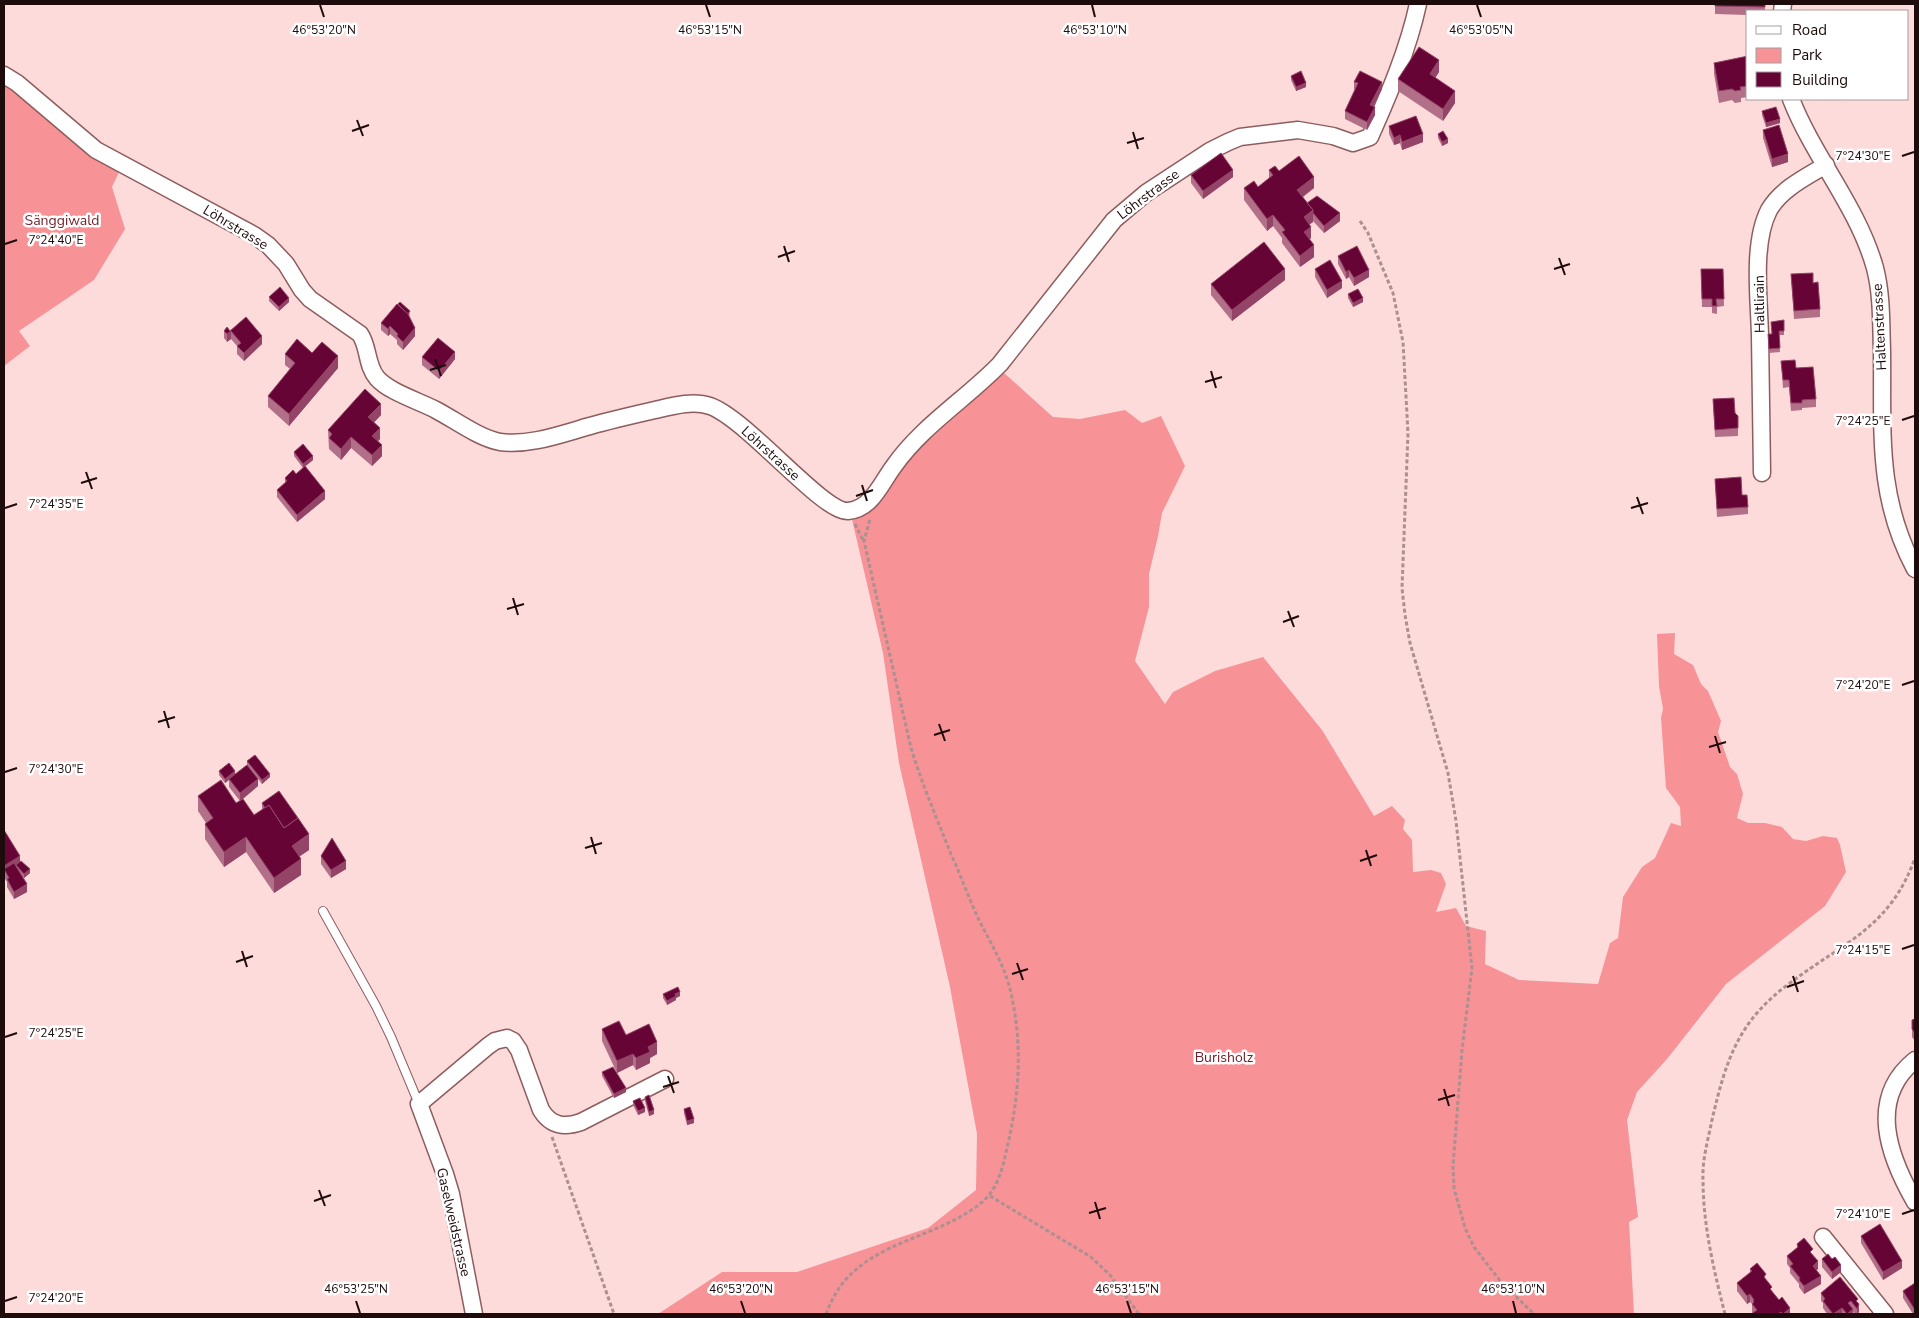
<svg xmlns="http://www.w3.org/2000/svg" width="1919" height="1318" font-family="'Nunito Sans',sans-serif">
  <rect width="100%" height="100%" fill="#fddbda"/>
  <path fill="#f79396" d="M4,75l115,97 -7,15 13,42 -31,51 -75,51 11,15 -26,20z
    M1004,373l49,44 27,2 45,-9 17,13 19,-7 24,50 -23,47 -4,23 -9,38v33l-14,54 30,43 8,-12 42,-21 48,-14 59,73 52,86 18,-10 13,14 -2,9 9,11 1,32 18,-2 10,3 5,11 -10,28 20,-4 10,18 20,5 -1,33 34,16 79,4 12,-41 8,-5 5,-41 19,-30 13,-9 16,-35 10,3 -1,-19 -14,-19 -5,-70 2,-9 -4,-23 -2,-52 18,-1 -1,21 19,11 8,19 7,7 13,30 -3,11 12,35 7,7 6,20 -6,24 11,5h17l17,4 11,12 13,2 17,-5 14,2 3,7 6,27 -21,34 -99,78 -59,75 -30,33 -10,28 11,97 -9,5 5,92h-976l64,-42h75l131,-44 48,-38 1,-56 -27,-147 -51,-224 -16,-110 -32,-138 42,-47z"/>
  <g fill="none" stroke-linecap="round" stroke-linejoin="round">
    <defs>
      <path id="service" d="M323,911l53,95 15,31 28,67"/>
      <path id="minor" d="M1782,11l1,-7
        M4,75l13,8 79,67 158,85 14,10 18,19 16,26 8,9 50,35c9,13 6,31 17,44 12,14 42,23 59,32 19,10 43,28 64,32 30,4 61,-8 90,-16 21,-6 43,-11 65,-16 17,-4 38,-10 55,-4 37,13 113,107 138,105 24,-2 33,-28 46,-45 28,-40 72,-67 106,-102l114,-144 32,-27 64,-42 18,-9 12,-5 58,-7 35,6 20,7 17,-6c19,-43 38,-87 48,-133
        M1791,99c23,59 67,108 84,169 7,27 6,56 7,83 1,81 -6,145 33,218
        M1762,473c-1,-46 -1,-92 -2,-138 -1,-37 -8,-92 9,-125 12,-21 37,-33 57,-45
        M1915,1060c-48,39 -26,97 0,142
        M1823,1237l62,77
        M474,1314l-23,-120 -6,-20 -26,-70 69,-58 7,-5 12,-3 6,3 6,9 22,60c10,16 23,18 40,12l84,-43"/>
    </defs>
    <use href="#service" stroke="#8d5d5e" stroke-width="10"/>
    <use href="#minor" stroke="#8d5d5e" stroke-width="19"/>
    <path stroke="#ac8f8f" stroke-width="3" stroke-dasharray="4 2.5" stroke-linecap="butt" d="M1360,221l8,12 25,60 10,49 5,91 -6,155 3,27 5,28 38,130 8,48 16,147 -10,82 -9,116 1,22 11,40 9,19 27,35 33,32
      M855,524l8,16
      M552,1137l62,177
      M990,1196l101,61 19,18 29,39
      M826,1314c4,-10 9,-21 16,-30 35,-44 97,-47 139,-81 19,-15 23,-42 28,-64 11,-50 13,-97 2,-146 -6,-27 -20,-49 -32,-73 -10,-21 -18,-44 -28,-66 -14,-35 -29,-70 -40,-106l-47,-207 6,-22
      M1725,1314c-11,-43 -22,-89 -22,-134 -1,-20 5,-40 9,-60 14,-60 26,-99 78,-137 54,-41 100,-55 125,-125"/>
    <use href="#service" stroke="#fff" stroke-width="8"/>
    <use href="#minor" stroke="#fff" stroke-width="16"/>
  </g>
  <path fill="#b27088" d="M1715,4h50v7h-17v4l-33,-1z
    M1748,56v41l-7,1v4l-6,1 -3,-3 -13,3 -5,-29v-11z
    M1439,72l-4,6 20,25 -12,18 -45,-30v-12z
    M1291,76l15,11 -10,4 -5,-11z
    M1354,82l28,7 -9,17 2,9 -8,15 -22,-11v-8l10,-21 -1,-1z
    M1762,111l18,12 -14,4 -4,-12z
    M1389,126l34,16 -21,8 -2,-7 -6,2 -5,-11z
    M1763,130l25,32 -16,5 -9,-29z
    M1438,134l10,9 -6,3 -4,-8z
    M1269,170l10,1 35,17 -11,9 4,6 33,18 -16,12 -11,-12v1l-4,2 2,14 -1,1 4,18 -14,10 -18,-24v-5l-9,-12 -6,5 -23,-31v-12l14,-1 11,-9z
    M1191,175l42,2 -30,22 -12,-16z
    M1338,256l31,21 -15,9 -5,-9 -3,2 -8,-15z
    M1315,269l27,19 -15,10 -12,-21z
    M1701,269h22l1,37 -7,1v7l-5,-1v-6h-10z
    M1791,274l22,9 7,26v8l-26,2z
    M1285,280l-53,41 -21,-26v-11z
    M1348,294l15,8 -10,5 -5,-9z
    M269,297l20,5 -10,9 -10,-10z
    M398,304l12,10 -1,2 6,20 -12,14 -6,-6v-4l-7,-6 -2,2 -7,-6v-7z
    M1784,320v15h-5l1,17 -11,1 -1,-19h4z
    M224,331h6l32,13 -18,17 -7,-7v-8l-6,-7 -4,3 -3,-4z
    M312,353l26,15 -49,58 -21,-19v-11l22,-27 -5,-4v-11z
    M422,357l33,2 -16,20 -17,-14z
    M1781,361l15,7 20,31v8l-14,1v2l-11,1 -2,-24 -6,1z
    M1713,399l22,14 3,15v8l-23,1z
    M381,415l-7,7 6,17 -2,2 4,15 -10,10 -21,-18 -10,12 -12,-11 -1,-19z
    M294,452l19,8 -10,8 -9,-12z
    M296,474l29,25 -28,23 -20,-25v-7l8,-7v-5z
    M1715,479l27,16 6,12v7l-31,3z
    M247,761l23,16 -8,7 -4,-5v7l-15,13 11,16 8,-5v-7l47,47 -10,7 2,18 -27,18 -28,-41 -22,15 -19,-28v-15l1,-1 -8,-12v-15l38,7 4,-2 -11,-14v-7l-4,3 -6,-8v-4l16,3 12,-9z
    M4,830l16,32 10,11 -6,5 -2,-2 5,16 -13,7 -7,-12v-5l-3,-5z
    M321,856l25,13 -15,9 -10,-14z
    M663,994l17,2 -4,2v2l-9,5 -4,-7z
    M1915,1019v22l-3,-4v-17z
    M602,1029l24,6 31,19 -7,4v5l-14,7 -3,-5 -16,8 -15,-32z
    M602,1072l24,20 -12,6 -12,-22z
    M645,1097l9,17 -5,2 -4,-15z
    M633,1101l12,11 -7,3 -5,-10z
    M684,1109l10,14 -7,2 -3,-12z
    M1861,1236l41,32 -19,12 -22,-37z
    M1797,1244l16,11 5,14 -2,1 5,14 -17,10 -5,-7v-3l-9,-11v-5l-3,-4v-8l10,-8z
    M1822,1259h10l9,13 -9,7 -10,-12z
    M1750,1269l16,11 6,11 18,23h-39l2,-1 -1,-1v-8l-2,-2 -3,2 -10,-13v-8l13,-10z
    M1915,1283v31h-2l-10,-16v-7z
    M1821,1293l37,10 1,8 -1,3h-3l-2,-2v2h-26l-4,-6v-5l-2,-2z"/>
  <path fill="#944467" d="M1439,60v12l-9,14v-12z
    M1382,82v7l-12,24v-8z
    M1306,83v4l-10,4v-4z
    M1455,91v12l-12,18v-12z
    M1375,107v8l-8,15v-8z
    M1780,119v4l-14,4v-4z
    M1423,134v8l-21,8v-8z
    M1400,135v8l-6,2v-7z
    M1448,139v4l-6,3v-4z
    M1788,154v8l-16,5v-8z
    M1233,170v7l-30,22v-8z
    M1314,177v11l-17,13v-11z
    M1313,210v12l-9,7v-12z
    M1340,213v8l-16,12v-7z
    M1273,215v11l-6,5v-12z
    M1311,227v11l-7,5v-11z
    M1314,245v12l-14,10v-11z
    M1285,269v11l-53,41v-11z
    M1349,270v7l-3,2v-7z
    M1369,270v7l-15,9v-8z
    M1342,281v7l-15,10v-8z
    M289,298v4l-10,9v-4z
    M1363,298v4l-10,5v-4z
    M390,326v8l-2,2v-7z
    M415,328v8l-12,14v-8z
    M231,331v8l-4,3v-8z
    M262,336v8l-18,17v-8z
    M455,352v7l-16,20v-8z
    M338,356v12l-49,58v-12z
    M381,404v11l-13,14v-12z
    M380,428v11l-8,8v-11z
    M351,437v11l-10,12v-11z
    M382,445v11l-10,10v-11z
    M313,456v4l-10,8v-4z
    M325,491v8l-28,23v-7z
    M235,771v4l-10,8v-4z
    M270,774v3l-8,7v-4z
    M258,779v7l-18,15v-8z
    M309,834v16l-17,11v-15z
    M246,837v15l-22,15v-15z
    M20,856v8l-16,5v-3z
    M301,859v16l-27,18v-15z
    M346,861v8l-15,9v-8z
    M30,869v4l-6,5v-4z
    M27,884v8l-13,7v-7z
    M680,992v4l-4,2v2l-9,5v-4l8,-7z
    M657,1042v12l-7,4v5l-14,7v-12l12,-11z
    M633,1054v11l-16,8v-12z
    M626,1088v4l-12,6v-4z
    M645,1108v4l-7,3v-4z
    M654,1110v4l-5,2v-4z
    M694,1119v4l-7,2v-4z
    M1818,1261v8l-5,4v-7z
    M1902,1261v7l-19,12v-8z
    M1841,1265v7l-9,7v-7z
    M1821,1276v8l-17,10v-8z
    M1750,1294v8l-3,2v-8z
    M1859,1304v7l-1,3h-1v-5z
    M1790,1308v6h-7z
    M1842,1308v6h-8z
    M1853,1309v5h-6z"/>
  <path fill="#670436" stroke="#944467" d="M1715,4h50v3l-50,-1z
    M1419,47l20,13 -9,14 25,17 -12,18 -45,-30z
    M1748,56v30l-8,1 1,3 -6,1 -3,-2 -13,2 -5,-28z
    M1301,71l5,12 -10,4 -5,-11z
    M1360,71l22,11 -12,23 5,2 -8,15 -22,-11 13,-28 -4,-1z
    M1776,107l4,12 -14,4 -4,-12z
    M1416,116l7,18 -21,8 -2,-7 -6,3 -5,-12z
    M1779,125l9,29 -16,5 -9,-29z
    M1443,131l5,8 -6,3 -4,-8z
    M1221,153l12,17 -30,21 -12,-16z
    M1299,156l15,21 -17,13 16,20 -9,7 7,10 -7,5 10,13 -14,11 -18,-24 3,-2 -12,-15 -6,4 -23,-31 10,-7 4,6 15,-12 -4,-5 6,-4 4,5z
    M1317,196l23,17 -16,13 -11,-13v-3l-6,-7z
    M1264,242l21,27 -53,41 -21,-26z
    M1357,246l12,24 -15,8 -5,-8 -3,2 -8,-16z
    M1330,260l12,21 -15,9 -12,-21z
    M1701,269h22l1,30h-8l1,7h-5v-7h-10z
    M1813,273v10l5,-1 2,27 -26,2 -3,-37z
    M280,287l9,11 -10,9 -10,-10z
    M1358,289l5,9 -10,5 -5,-9z
    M400,302l10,9 -2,3 -10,-10z
    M397,304l11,10 7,14 -12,14 -6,-6 1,-2 -8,-8 -2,3 -7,-6z
    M246,317l16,19 -18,17 -7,-7 4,-3 -10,-12 -4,3 -3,-3 3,-4 3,4z
    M1784,320v11h-5l1,17 -11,1 -1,-15h4l-1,-12z
    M438,338l17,14 -16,19 -17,-14z
    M297,339l15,14 10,-11 16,14 -49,58 -21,-18 27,-33 -10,-9z
    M1795,360l1,8 17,-1 3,32 -14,1v3h-11l-2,-23h-6l-2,-19z
    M365,389l16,15 -13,13 12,11 -8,8 10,9 -10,10 -21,-18 -10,12 -12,-11 3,-4 -4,-4z
    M1734,398l1,15 3,3v12l-23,2 -2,-31z
    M303,444l10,12 -10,8 -9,-12z
    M305,466l20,25 -28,24 -20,-25 10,-9 -2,-3 8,-8 3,4z
    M1741,477l1,18h5l1,12 -31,2 -2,-30z
    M255,755l15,19 -8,6 -15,-19z
    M229,763l6,8 -10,8 -6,-8z
    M247,765l11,14 -18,14 -11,-14z
    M221,780l15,23 7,-4 11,16 15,-10 15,23 14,-10 11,16 -17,12 9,13 -27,19 -28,-41 -22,15 -19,-28 8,-6 -15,-22z
    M279,791l19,27 -14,10 -15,-23 -4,3 -3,-5z
    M4,830l16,26 -16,10z
    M332,838l14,23 -15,9 -10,-14z
    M21,861l9,8 -6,5 -8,-9z
    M14,863l13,21 -13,8 -7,-13 2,-1 -5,-9z
    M678,987l2,5 -5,2 1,2 -9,5 -4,-7z
    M1915,1019v14l-3,-4v-9z
    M619,1021l7,14 23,-11 8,18 -9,5 2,5 -14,6 -3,-4 -16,7 -15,-32z
    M613,1067l13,21 -12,6 -12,-22z
    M649,1095l5,15 -5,2 -4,-15z
    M640,1098l5,10 -7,3 -5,-10z
    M690,1107l4,12 -7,2 -3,-12z
    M1880,1224l22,37 -19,11 -22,-36z
    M1804,1238l9,11 -3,3 8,9 -5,5 8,10 -17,10 -5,-6 1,-2 -10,-12 3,-2 -6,-8 11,-9 -1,-3z
    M1828,1254l4,5 3,-2 6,8 -9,7 -10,-13z
    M1757,1263l9,11 -2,3 8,10 -2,2 9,11 3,-3 8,11 -7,6 -2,-2 -3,2h-27l6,-4 -5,-6 2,-2 -1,-1 1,-1 -4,-6 -3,2 -10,-13 15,-12 -2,-2z
    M1840,1277l18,22 -2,2 3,3 -2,5 -6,-8 -3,2 5,6 -6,5 -5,-6 -9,6 -10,-13 2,-2 -4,-6z
    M1915,1283v27l-12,-19z"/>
  <path fill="none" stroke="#1e0b0c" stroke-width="2" d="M320,5l4,12M706,5l4,12M1092,5l3,12M1477,5l4,12M357,120l6,16M352,131l17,-6M1133,132l5,17M1127,143l17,-5M1902,156l12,-4M5,244l12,-4M784,246l5,16M778,257l17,-6M1559,258l6,17M1554,269l16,-5M435,359l6,17M430,370l16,-5M1211,371l5,17M1205,382l17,-5M1902,420l12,-4M86,472l6,17M81,483l16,-5M862,485l5,16M856,496l17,-6M1637,497l6,17M5,508l12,-4M1631,508l17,-5M513,598l5,17M507,609l17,-5M1288,611l6,16M1283,622l16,-6M1902,685l12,-4M164,711l5,17M158,722l17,-5M939,724l6,17M934,735l16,-5M1715,736l5,17M1709,747l17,-5M5,772l12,-4M591,837l5,17M585,848l17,-5M1366,850l5,16M1360,861l17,-6M1902,949l12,-4M242,951l5,16M236,962l17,-6M1017,963l6,17M1012,974l16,-5M1793,976l5,16M1787,987l17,-6M5,1037l12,-4M668,1076l6,17M663,1087l16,-5M1444,1089l5,17M1438,1100l17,-5M319,1190l6,16M314,1201l17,-6M1095,1202l5,17M1089,1213l17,-5M1902,1214l12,-4M5,1301l12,-4M356,1301l4,12M741,1301l4,12M1127,1301l4,12M1513,1301l3,12"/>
  <g text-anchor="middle" stroke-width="5" stroke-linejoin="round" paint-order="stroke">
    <g font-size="14" fill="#1e0b0c" stroke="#fff">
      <text transform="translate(1148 194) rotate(-37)" y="5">Löhrstrasse</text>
      <text transform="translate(236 227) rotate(31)" y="5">Löhrstrasse</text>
      <text transform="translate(1759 304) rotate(-91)" y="5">Haltlirain</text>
      <text transform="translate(1879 327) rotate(-93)" y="5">Haltenstrasse</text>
      <text transform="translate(771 453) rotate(42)" y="5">Löhrstrasse</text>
      <text transform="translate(454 1222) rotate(77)" y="5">Gaselweidstrasse</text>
    </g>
    <g font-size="14" fill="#721d27" stroke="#fff">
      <text x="62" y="225">Sänggiwald</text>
      <text x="1224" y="1062">Burisholz</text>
    </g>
  </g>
  <g font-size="12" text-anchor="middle" fill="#1e0b0c" stroke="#fff" stroke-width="5" stroke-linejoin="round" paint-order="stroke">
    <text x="324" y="34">46°53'20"N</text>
    <text x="710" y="34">46°53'15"N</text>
    <text x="1095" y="34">46°53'10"N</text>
    <text x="1481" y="34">46°53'05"N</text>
    <text x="1863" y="160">7°24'30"E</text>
    <text x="56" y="244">7°24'40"E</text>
    <text x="1863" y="425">7°24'25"E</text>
    <text x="56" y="508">7°24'35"E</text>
    <text x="1863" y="689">7°24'20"E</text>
    <text x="56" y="773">7°24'30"E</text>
    <text x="1863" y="954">7°24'15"E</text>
    <text x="56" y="1037">7°24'25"E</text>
    <text x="1863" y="1218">7°24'10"E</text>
    <text x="356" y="1293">46°53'25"N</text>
    <text x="741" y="1293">46°53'20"N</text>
    <text x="1127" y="1293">46°53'15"N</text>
    <text x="1513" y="1293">46°53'10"N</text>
    <text x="56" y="1302">7°24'20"E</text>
  </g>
  <rect width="1919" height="1318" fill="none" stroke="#1e0b0c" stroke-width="10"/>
  <rect x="1746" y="10" width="162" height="90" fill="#ffffff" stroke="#a59d9e"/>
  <rect x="1756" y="26" width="25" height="8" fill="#ffffff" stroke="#a59d9e"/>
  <text x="1792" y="35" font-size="15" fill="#1e0b0c">Road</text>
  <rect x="1756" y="48" width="25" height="15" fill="#f79396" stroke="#a59d9e"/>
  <text x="1792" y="60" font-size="15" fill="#1e0b0c">Park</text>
  <rect x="1756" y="72" width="25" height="15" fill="#670436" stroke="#a59d9e"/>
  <text x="1792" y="85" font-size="15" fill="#1e0b0c">Building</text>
</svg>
